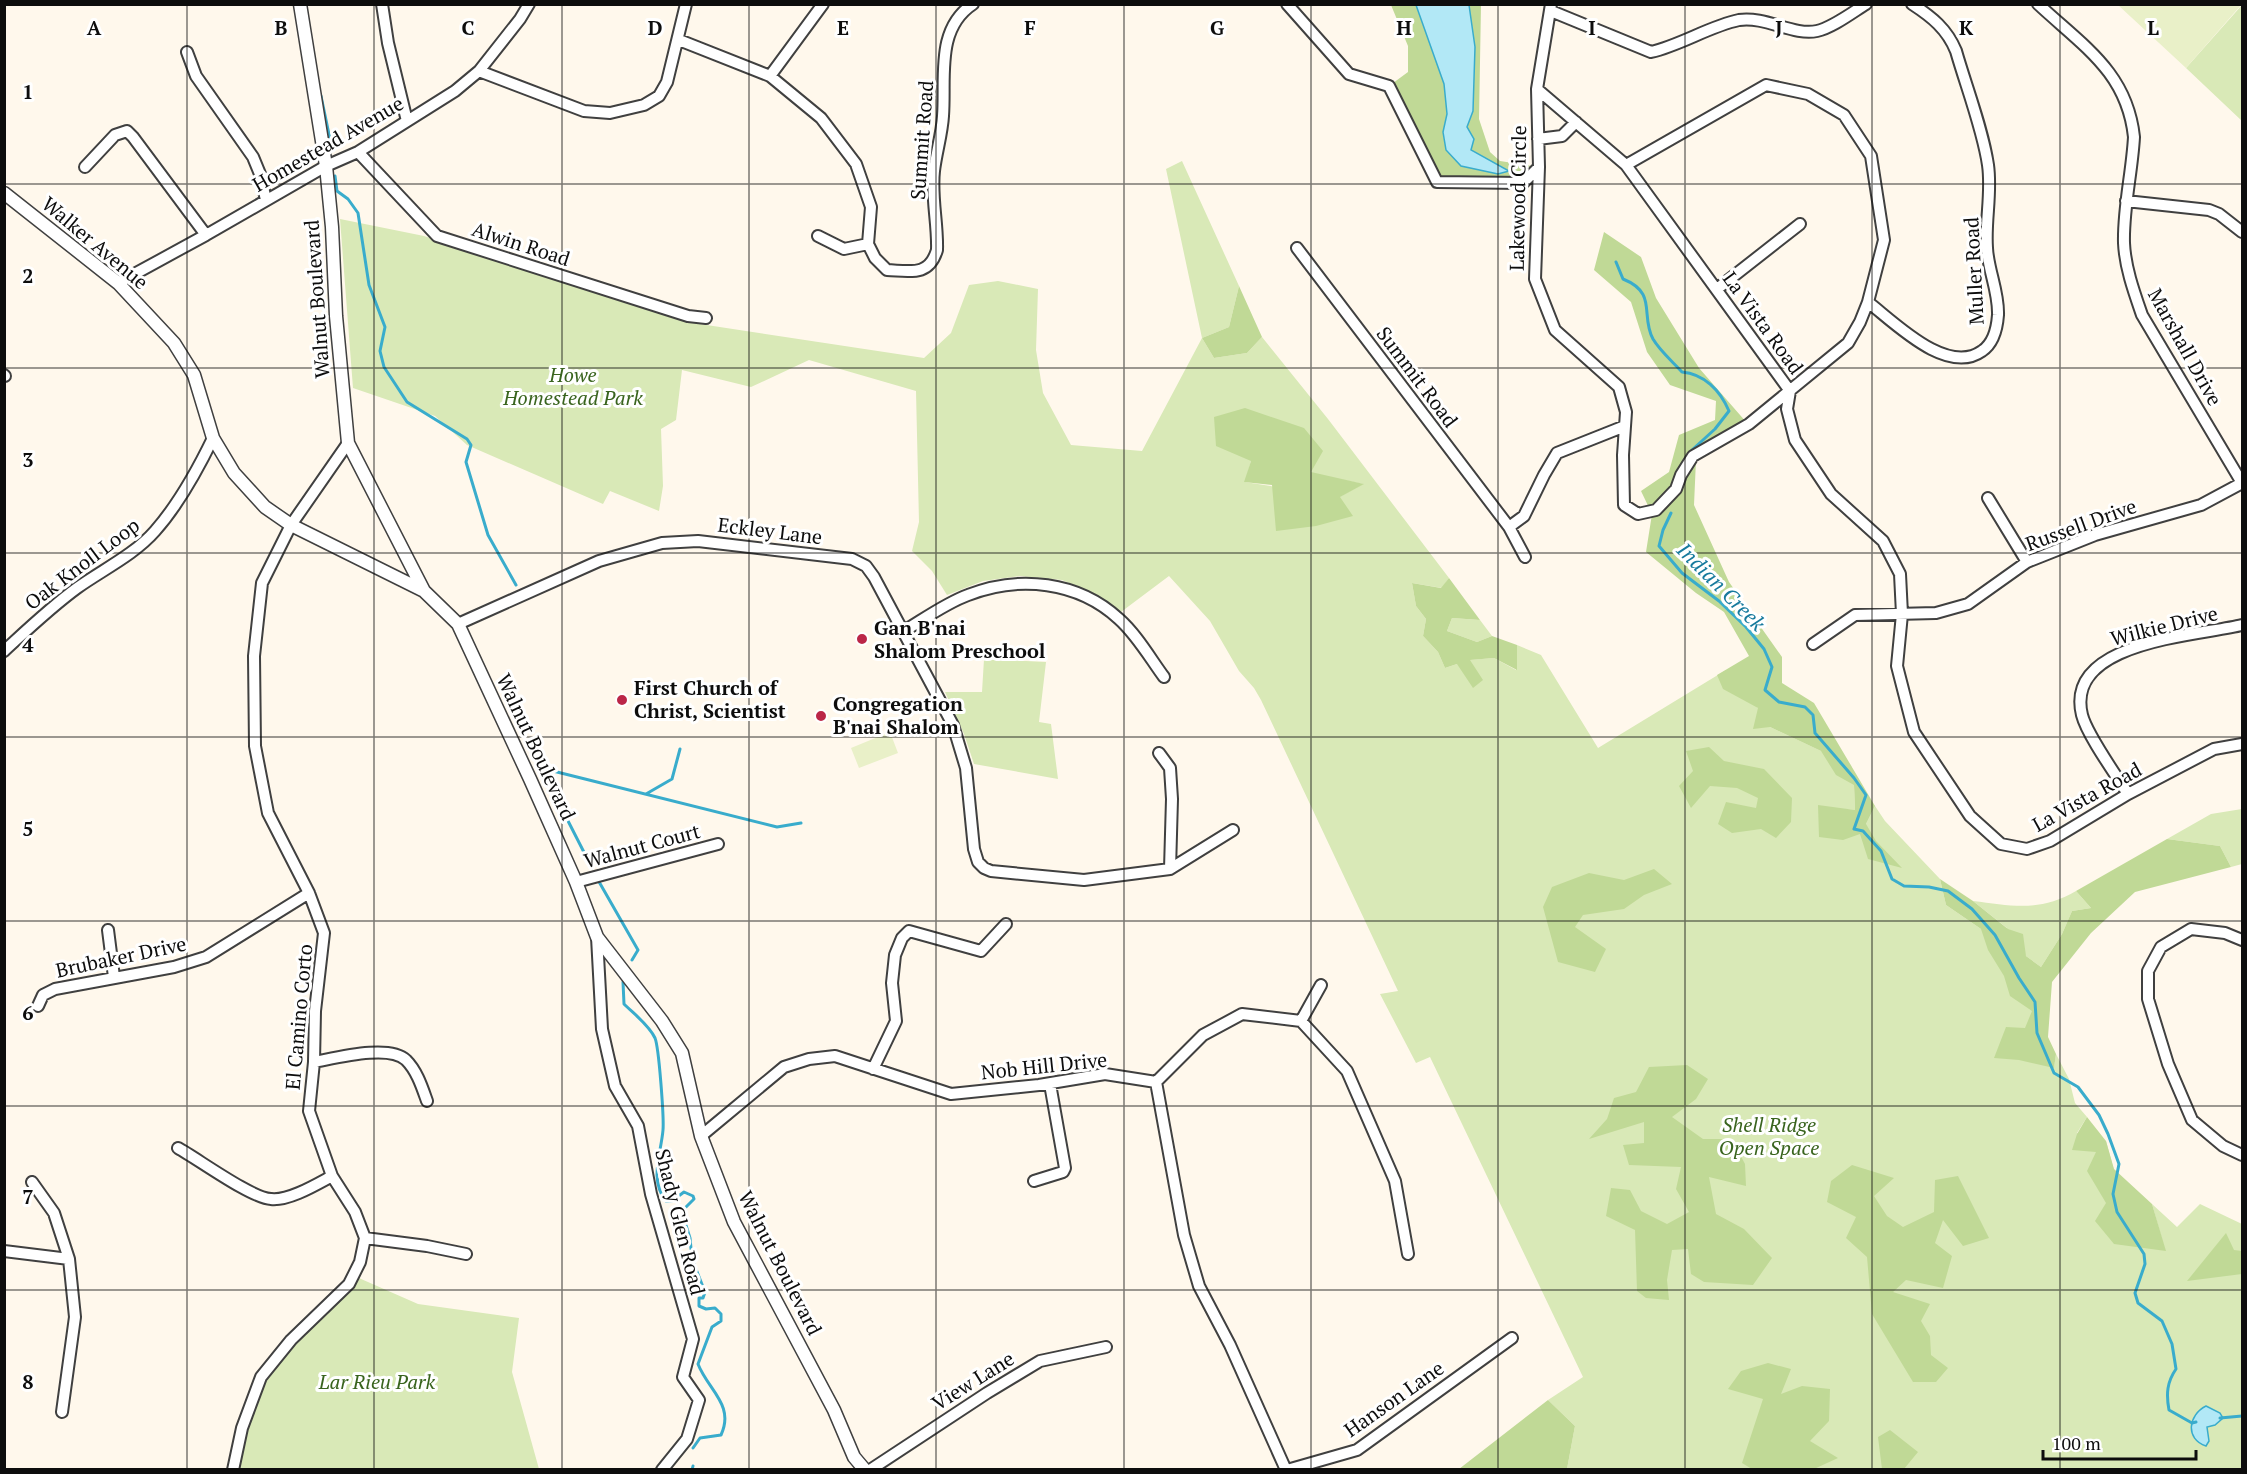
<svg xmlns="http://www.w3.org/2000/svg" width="2247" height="1474" font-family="'PT Serif',serif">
  <rect width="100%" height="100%" fill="#fff8ec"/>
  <path fill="#d9e9b7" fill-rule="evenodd" d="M2242,5v116l-56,-53z
    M1182,161l57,125 -10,41 -27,11 12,20 33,-5 15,-16 66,82 121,159 -7,10 -30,-5 4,23 10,13 -3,17 15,16 7,16 24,-8 25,-2 22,12 1,-25 24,10 57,93 128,-78 32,38 12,19 81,38 3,20 1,25 -13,-1 -4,18 28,-3 9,-18 10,15 55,58 6,26 35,24 26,-1 -34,-27c40,5 67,11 103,-10l15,17 -19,3 -10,23 -21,33 -15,-11 -17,-27 45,138 2,-13 13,25 6,24 12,14 -10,16 29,8 25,92 34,17 -13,-46 25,23 23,-23 42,20v27h-7l7,4v214h-675l8,-43 -27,-26 35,-23 -153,-320 -14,6 -36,-69 18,-3 -137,-291 -7,-12 -15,-17 -29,-50 -41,-45 -48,36 -28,-19 -31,-13 -42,-4 -37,5 -36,14 -15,-24 -20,-20 7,-29 -3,-131 -107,-31 -58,27 -69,-17 -6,50 -15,9 2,57 -4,25 -49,-20 -7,13 -136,-59 -32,-29 -82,-28 -13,-169 84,17 263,86 237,36 27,-25 18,-48 29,-4 40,8 -2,61 7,43 28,52 71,6 60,-113 -36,-169zM1251,461l112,23 -24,13 -94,-15z
    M1452,618l28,2 12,16 -15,6 -30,-11z
    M984,659l62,3 -7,60 12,2 7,55 -84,-15 -10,-30 -19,-42h37z
    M2242,809v55l-11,3 -11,-21 -53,-7 44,-25z
    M352,1275l66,29 101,14 -7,54 27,97 -306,1 28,-93z"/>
  <path fill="#c0d996" d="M1391,5h25l28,79 3,30 -4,18 3,18 62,21 -37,-21 -4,-23 6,-16 2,-64 -6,-42h12l-2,114 11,33 10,9 39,6 -16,16 -86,-1 -48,-96 19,-14v-26z
    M1604,232l37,25 15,41 43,70 48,55 -51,37 -2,45 35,77 53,75v26l32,20 61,103 -9,18 10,17 26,27 -34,-9 -8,-25 -17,6 -24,-3 -1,-32 37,5 -1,-25 -18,-10 -15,-24 -51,-24 -17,2 5,-21 -35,-19 -6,-14 32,-19 -25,-44 -28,-19 -50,-41 6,-38 -11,-23 28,-19 10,-37 36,-15 1,-19 -46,-16 -23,-33 -16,-50 -37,-32z
    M1239,286l23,51 -15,16 -33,5 -12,-20 27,-11z
    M1245,408l59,20 19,23 -12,21 53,12 -24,13 13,19 -37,10 -40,5 -4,-46 -28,-3 7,-21 -35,-15 -2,-29z
    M1449,578l31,42 -28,-2 -5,13 30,11 15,-6 25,9v25l-23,-12 -24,2 13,20 -10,8 -16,-24 -12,4 -7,-16 -15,-16 3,-17 -10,-13 -4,-23 29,5z
    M1709,747l15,14 40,8 28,29 -1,24 -15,16 -15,-9 -29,4 -14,-9 8,-22 30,6 2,-10 -21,-10 -27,-2 -19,22 -12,-22 14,-15 -7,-20z
    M2167,839l53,7 11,21 -96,25 -44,41 -39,49 -4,55 8,17 -2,14 -35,-8 -25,-2 12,-31 19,1 7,-17 -22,-15 -6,-20 -16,-26 -7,-21 -35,-24 -6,-26 33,22 35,28 15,5 3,22 15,11 21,-33 10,-23 19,-3 -15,-17z
    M1654,869l18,15 -28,11 -20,14 -41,6 -8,12 31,22 -11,23 -37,-10 -15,-55 9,-20 37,-14 35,7z
    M1687,1065l21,14 -12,20 -24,18 31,22h29l13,25 1,22 -37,-9 7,37 28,15 28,29 -19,27 -49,-3 -13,-8 -3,-25 -16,1 -5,30 2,20 -23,-2 -9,-7 -2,-61 -29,-14 5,-28 19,2 11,21 26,13 22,-12 -13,-23 5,-22 -52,-2 -6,-20 21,-2v-21l-55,17 18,-20 7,-21 22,-6 13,-25z
    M2087,1117l19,24 8,28 38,35 14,47 -52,-7 -19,-23 11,-18 -19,-32 9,-19 -24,-2 5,-16z
    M1852,1165l42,13 -20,18 13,20 16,11 31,-15 1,-32 23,-4 31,62 -26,8 -20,-26 -8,23 17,13 -9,32 -37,-8 -13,12 37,12 -9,17 9,15 1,19 17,13 -12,14h-23l-41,-68 -5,-57 -21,-19 10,-21 -29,-15 4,-21z
    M2226,1233l8,17 8,1v23l-55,7z
    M1768,1363l23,6 -10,25 21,-8 28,3 -1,32 -19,20 28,17 -24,11h-62l-10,-6 21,-64 -35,-10 13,-18z
    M1548,1400l27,26 -8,43h-108z
    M1890,1430l28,22 -14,17h-22l-4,-32z"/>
  <path fill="#e9f0c8" d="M2242,4l-56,64 -68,-63v-1z
    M890,732l8,21 -39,15 -8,-20z"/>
  <path fill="#b2e8f6" stroke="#39accc" stroke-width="1.5" d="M1416,5h53l6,42 -2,64 -6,16 7,12 -3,11 38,21 -11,3 -37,-8 -15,-16 -3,-18 4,-18 -3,-30z
    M2206,1406l14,7 3,5 -8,7 -8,2 2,14 -3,5c-21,-7 -18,-31 0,-40z"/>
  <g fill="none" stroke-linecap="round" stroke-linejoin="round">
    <path stroke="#39accc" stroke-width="3" d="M321,96l10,48
      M335,176l2,15 11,8 10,14 11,72 16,42 -5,24 4,16 23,35 60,37 4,6 -5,17 22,73 28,50
      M1616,262l7,17c35,14 17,36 30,60 7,12 20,23 29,33 22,2 38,18 47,39l-14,18 -23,21
      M1671,513l-8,17 -4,16 23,27 37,28 27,26 18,22 8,18 -7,23 14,12 26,5 8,8 2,18 39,45 12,17 -12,34 9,2 18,20 11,28 12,7 25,1 19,4 24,18 23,26 24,43 16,24 2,31 17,40 24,14 21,28 9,19 11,30 -6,30 4,18 27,42 1,10 -10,29 3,10 24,18 10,23 4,25c-9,13 -10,25 -7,41l23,13 4,-1
      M537,749l-1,9 56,110
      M541,768l236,59 24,-4
      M646,794l26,-15 8,-30
      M598,880l40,70 -6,10
      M623,982l1,22c10,10 25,21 31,34 4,10 9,79 8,92 -2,24 -14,50 3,71h6l12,-9 9,4 1,3 -10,10 -1,7 7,22 2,21 13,33 -2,6h-4v8l7,3 9,-1 6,6v7l-9,6 -14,37c10,26 37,41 23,71l-21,3 -7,10
      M2220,1418l22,-2
      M692,1470l1,-4"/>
    <defs>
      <path id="minor" d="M382,4l6,39 19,78
        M1287,4l62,70 40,12 48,96 86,1 16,-16
        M1551,4l-14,85 2,78 -4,112 20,51 64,57 7,25 -3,43 1,50 14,9 18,-4 20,-21 5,-14 12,-19 56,-32 99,-81 12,-21 8,-20 16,-62 -13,-84 -27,-41 -36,-21 -42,-9 -140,80
        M1551,11l100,41c30,-7 59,-26 88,-32 27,-4 54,16 78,11 15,-3 36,-19 49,-27
        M679,40l91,36 51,42 35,46 15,43 -3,37 7,14 12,12c23,1 42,7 50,-20 1,-26 -6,-53 -3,-79 2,-18 8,-37 9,-55 3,-38 -8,-87 30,-112
        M187,52l9,24 57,81 7,17 6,26
        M479,71l105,40 26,2 34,-8 15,-9 8,-14 19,-78
        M770,76l53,-72
        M1537,89l89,76 164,226 -3,18 8,31 36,54 52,47 17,33 2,40 -5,52 17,66 56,84 31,28 26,5 23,-8 78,-47 86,-45 28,-5
        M1538,139l24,-3 14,-14
        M358,152l79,84 251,80 18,2
        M85,167l30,-32 12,-4 6,6 73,98
        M2126,201l83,9 10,4 23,18
        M818,236l26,13 24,-5
        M1297,248l212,279 16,30
        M118,283l88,-48 120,-69 32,-14 97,-61 24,-20 41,-52 9,-15
        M1717,289l83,-65
        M1868,302c27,21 79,74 114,49 12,-8 15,-22 16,-36 1,-23 -10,-45 -11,-67 -2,-28 5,-55 1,-83 -5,-35 -22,-79 -32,-114 -9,-22 -24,-34 -44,-47
        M4,375l1,1
        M1988,498l39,64
        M1509,527l15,-11 20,-41 13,-22 68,-27
        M458,624l141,-63 63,-18 36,-2 154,18 14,7 8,11 79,148 13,43 8,81 4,13 6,6 7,3 93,9 86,-11 63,-39
        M904,631c20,-12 42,-28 64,-36 51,-20 110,-14 151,24 18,16 31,39 45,58
        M1813,644l42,-29 81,-2 32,-9 59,-42 68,-27 106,-30 41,-22 -100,-168c-8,-23 -17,-48 -18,-72 -1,-35 8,-70 10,-106 -7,-65 -51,-91 -96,-133
        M4,651c24,-22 47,-44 73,-63 25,-18 57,-33 78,-57 24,-27 42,-60 58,-93
        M1159,753l11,15 2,31 -2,70
        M2128,794c-12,-19 -41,-59 -46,-79 -18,-74 115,-79 160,-90
        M576,882l142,-38
        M108,930l6,47
        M597,937l5,92 13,57 23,40 13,68 42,145 -10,38 16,23 -12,39 -25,31
        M2242,940l-17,-7 -34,-4 -30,18 -13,24v28l20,65 24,56 31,26 19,9
        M38,1006l5,-11 12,-6 119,-22 32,-10 103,-64
        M1301,1021l20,-36
        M314,1062c22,-4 75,-18 92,-2 11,11 16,27 21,41
        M873,1069l23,-48 -4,-38 3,-28 7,-17 7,-7 72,20 25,-27
        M1156,1082l47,-47 39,-21 59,7 46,50 48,110 13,73
        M701,1136l83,-69 25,-8 26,-3 116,38 88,-9 66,-11 51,8 28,153 15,51 31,59 56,125
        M178,1148c20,11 73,50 93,51 18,2 46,-15 61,-23
        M1034,1181l29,-9 2,-4 -15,-84
        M32,1182l22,31 15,46 6,58 -13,95
        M365,1238l62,8 39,8
        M4,1251l65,8
        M233,1470l9,-42 19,-51 30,-37 58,-56 11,-22 5,-24 -10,-26 -23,-36 -23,-65 5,-49 1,-51 9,-78 -15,-40 -41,-80 -13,-67 -1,-90 8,-73 29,-58 57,-82
        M870,1470l117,-77 53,-32 66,-14
        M1287,1470l70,-20 155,-112"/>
      <path id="tertiary" d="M300,4l26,162 6,61 4,89 12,127 76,148 34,33 72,155 46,103 21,55 65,84 20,32 19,83 33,86 100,188 20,47 11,13
        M4,193l114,90 56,60 20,32 19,63 21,35 31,34 26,18 133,66"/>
    </defs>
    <use href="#minor" stroke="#404040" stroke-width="14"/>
    <use href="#tertiary" stroke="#404040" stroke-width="15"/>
    <use href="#minor" stroke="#fff" stroke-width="10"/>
    <use href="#tertiary" stroke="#fff" stroke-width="12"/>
  </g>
  <path fill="none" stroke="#0d0d0d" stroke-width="1.5" stroke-opacity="0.55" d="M187,4v1466M374,4v1466M562,4v1466M749,4v1466M936,4v1466M1124,4v1466M1311,4v1466M1498,4v1466M1685,4v1466M1872,4v1466M2060,4v1466M4,184h2238M4,368h2238M4,553h2238M4,737h2238M4,921h2238M4,1106h2238M4,1290h2238"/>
  <g fill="#bb2647" stroke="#fff" stroke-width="2">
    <circle cx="862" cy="639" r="6"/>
    <circle cx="622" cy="700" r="6"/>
    <circle cx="821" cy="716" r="6"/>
  </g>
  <g text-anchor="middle" stroke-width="6" stroke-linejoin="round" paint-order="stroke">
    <g font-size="20" fill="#0d0d0d" stroke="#fff">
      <text transform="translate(922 140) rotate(-86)" y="7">Summit Road</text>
      <text transform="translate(328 144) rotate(-30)" y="7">Homestead Avenue</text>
      <text transform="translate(1518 198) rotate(-89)" y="7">Lakewood Circle</text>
      <text transform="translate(95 243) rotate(40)" y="7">Walker Avenue</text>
      <text transform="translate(521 244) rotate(18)" y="7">Alwin Road</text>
      <text transform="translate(1974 271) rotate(-93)" y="7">Muller Road</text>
      <text transform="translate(317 299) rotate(-94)" y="7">Walnut Boulevard</text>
      <text transform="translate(1763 323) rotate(54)" y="7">La Vista Road</text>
      <text transform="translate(2185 347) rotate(61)" y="7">Marshall Drive</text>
      <text transform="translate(1417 377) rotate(53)" y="7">Summit Road</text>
      <text transform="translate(2081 525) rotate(-20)" y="7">Russell Drive</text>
      <text transform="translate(770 531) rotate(7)" y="7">Eckley Lane</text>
      <text transform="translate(82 564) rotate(-37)" y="7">Oak Knoll Loop</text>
      <text transform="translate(2164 626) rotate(-14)" y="7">Wilkie Drive</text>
      <text transform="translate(536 747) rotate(65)" y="7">Walnut Boulevard</text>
      <text transform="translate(2087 797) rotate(-29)" y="7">La Vista Road</text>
      <text transform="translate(642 846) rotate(-15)" y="7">Walnut Court</text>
      <text transform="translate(121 957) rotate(-12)" y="7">Brubaker Drive</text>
      <text transform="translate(299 1017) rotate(-85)" y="7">El Camino Corto</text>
      <text transform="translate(1044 1066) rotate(-6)" y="7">Nob Hill Drive</text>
      <text transform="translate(680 1222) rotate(76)" y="7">Shady Glen Road</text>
      <text transform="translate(780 1263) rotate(63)" y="7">Walnut Boulevard</text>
      <text transform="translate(973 1381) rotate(-32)" y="7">View Lane</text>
      <text transform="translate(1394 1399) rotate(-35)" y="7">Hanson Lane</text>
    </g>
    <g font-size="20" font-style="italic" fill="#39641e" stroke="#fff">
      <text x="573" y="382">Howe<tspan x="573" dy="23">Homestead Park</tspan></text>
      <text x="1769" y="1132">Shell Ridge<tspan x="1769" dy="23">Open Space</tspan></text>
      <text x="377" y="1389">Lar Rieu Park</text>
    </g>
    <g font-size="20" font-weight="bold" fill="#0d0d0d" stroke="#fff" text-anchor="start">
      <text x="874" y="635">Gan B'nai<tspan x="874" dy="23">Shalom Preschool</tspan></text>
      <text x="634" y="695">First Church of<tspan x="634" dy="23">Christ, Scientist</tspan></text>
      <text x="833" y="711">Congregation<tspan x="833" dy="23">B'nai Shalom</tspan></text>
    </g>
    <g font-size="21" font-style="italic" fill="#177a9d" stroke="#fff">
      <text transform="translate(1721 587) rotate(45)" y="7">Indian Creek</text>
    </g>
  </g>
  <g font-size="20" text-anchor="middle" font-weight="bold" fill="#0d0d0d" stroke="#fff" stroke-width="6" stroke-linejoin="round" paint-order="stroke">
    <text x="94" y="35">A</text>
    <text x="281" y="35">B</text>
    <text x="468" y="35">C</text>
    <text x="655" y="35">D</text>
    <text x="843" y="35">E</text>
    <text x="1030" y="35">F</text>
    <text x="1217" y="35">G</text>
    <text x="1404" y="35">H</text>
    <text x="1592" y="35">I</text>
    <text x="1779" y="35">J</text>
    <text x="1966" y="35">K</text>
    <text x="2153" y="35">L</text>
    <text x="28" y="99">1</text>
    <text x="28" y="283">2</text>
    <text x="28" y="467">3</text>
    <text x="28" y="652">4</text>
    <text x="28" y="836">5</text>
    <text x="28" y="1020">6</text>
    <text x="28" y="1204">7</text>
    <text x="28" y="1389">8</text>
  </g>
  <rect width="2247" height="1474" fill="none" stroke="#0d0d0d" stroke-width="12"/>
  <path d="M2043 1450v9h153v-9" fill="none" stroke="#0d0d0d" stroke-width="3"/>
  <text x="2052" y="1450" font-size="18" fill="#0d0d0d" stroke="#ffffff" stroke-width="4.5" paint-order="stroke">100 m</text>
</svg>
